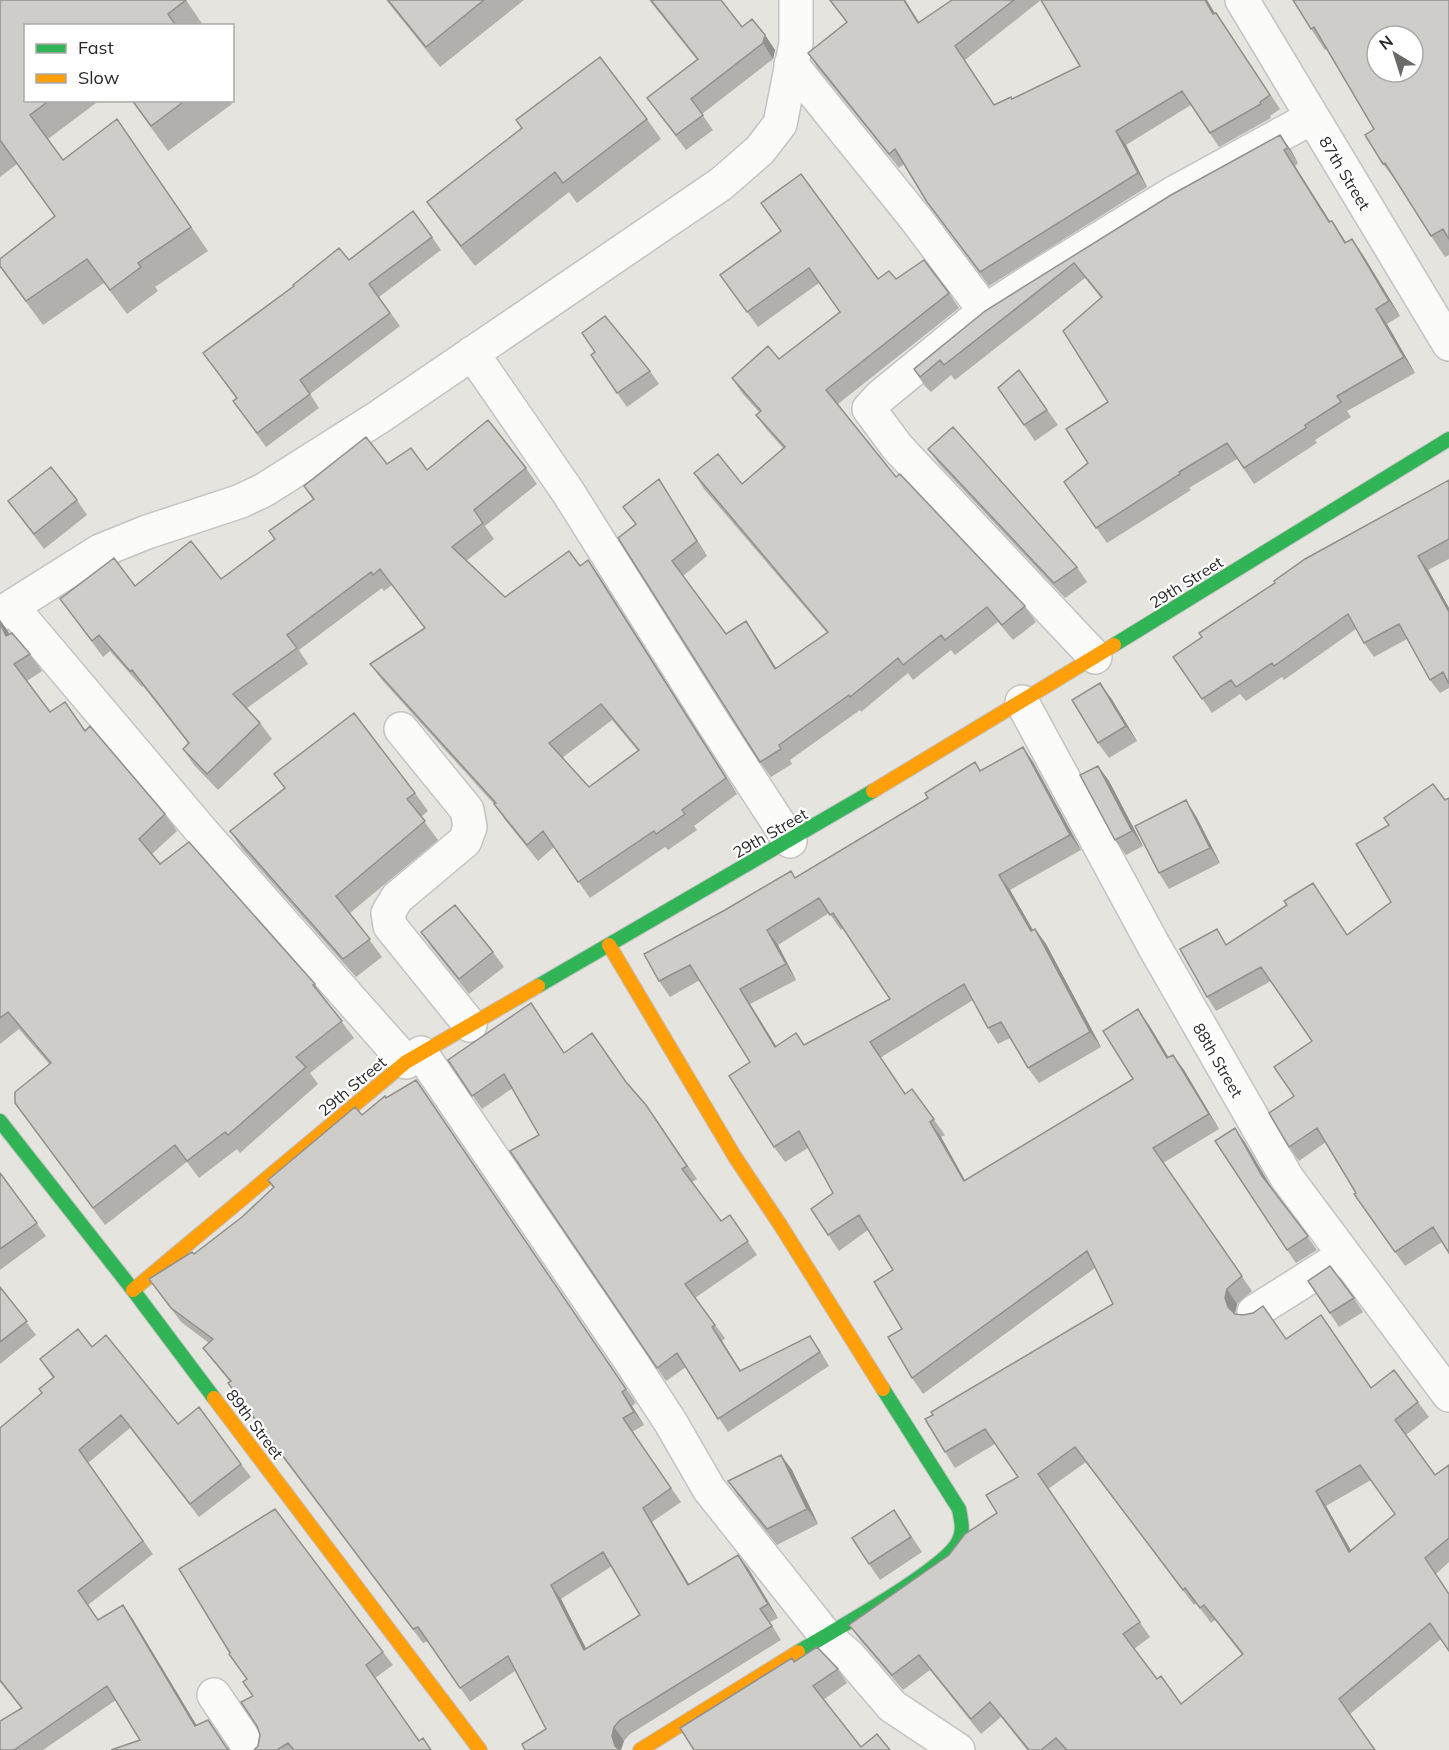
<svg xmlns="http://www.w3.org/2000/svg" width="1449" height="1750" font-family="Mulish,sans-serif">
  <rect width="100%" height="100%" fill="#e6e4de"/>
  <g fill="none" stroke-linecap="round" stroke-linejoin="round">
    <defs>
      <path id="street" d="M1242,0l207,344
        M791,64l125,155 69,92
        M472,353l96,139 146,232 76,117
        M13,608l191,226 202,228
        M0,614l100,-63 47,-19 94,-31 23,-11 115,-73 342,-233 39,-34 20,-26 16,-81v-43
        M1095,657l-197,-209 -29,-39 12,-13 104,-85 49,-32 138,-85 139,-76
        M1022,702l132,244 133,232 162,217
        M401,729l66,81 3,17 -5,14 -68,57 -9,15 2,13 80,99
        M421,1053l207,304 43,66 38,66 117,147 23,20 43,50 66,44
        M1254,1312l89,-56
        M214,1695l37,55"/>
      <path id="fast" d="M1114,645l335,-206
        M538,986l335,-195
        M0,1121l133,169 81,108
        M798,1652c31,-19 150,-84 161,-112 5,-10 2,-20 0,-31l-76,-120"/>
      <path id="slow" d="M873,791l241,-146
        M609,945l126,212 46,69 102,163
        M133,1290l273,-228 132,-76
        M214,1398l266,352
        M640,1750l158,-98"/>
    </defs>
    <use href="#street" stroke="#c4c3c3" stroke-width="36"/>
    <use href="#fast" stroke="#c4c3c3" stroke-width="16"/>
    <use href="#slow" stroke="#c4c3c3" stroke-width="16"/>
    <use href="#street" stroke="#fbfbfa" stroke-width="33"/>
    <use href="#fast" stroke="#30b455" stroke-width="14"/>
    <use href="#slow" stroke="#ff9f0a" stroke-width="14"/>
  </g>
  <path fill="#b2b0ad" fill-rule="evenodd" d="M0,0h186l17,25 -177,1v74h74l-52,39 15,21 54,-41 91,132 -53,36 3,4 -31,23 -23,-31 -61,42 -43,-58 55,-51 -38,-52 -17,13z
    M386,0h138l-84,67z
    M649,0h72l21,27 23,8 10,15 -2,9 -71,55 11,16 -27,20 -39,-52 50,-38z
    M829,0h76l14,22 33,-22h255l8,13h1l9,14 55,82 -10,7 1,2 -52,29 -28,-42 -65,40 21,42 -158,99 -62,-84 -23,-38 -5,4 -82,-101 -9,-14 39,-30zM1041,0l39,66 -67,33 -19,6 -29,-45z
    M1293,0h156v255l-4,2 -14,-21 -32,-51 -16,-21 -9,-35 -47,-80 -2,1 -14,-21z
    M131,100h99l2,4 -64,47z
    M647,119l14,20 -84,64 -8,-11 -94,74 -34,-44 -14,-20z
    M1280,135l18,28 -3,3 35,56 2,-1 14,22 6,-4 11,16 37,61 -13,8 28,49 -68,38 4,6 -36,23 2,3 -63,41 -17,-25 -48,29 2,2 -84,53 -43,-61 24,-19 20,-61 -7,-104 -16,-20 -130,102 -4,-5 -20,17 -7,-7 -10,-16 71,-58z
    M781,231l97,48h18l53,14 10,15 -121,96 58,73 129,129 11,16 -23,18 -15,-18 -43,33 -4,-5 -38,30 -5,-7 -47,39 -1,-2 -70,50 2,4 -21,13 -11,-15 -125,-238 -12,-17 36,-28 10,16 38,61 -24,20 43,58 30,2 20,32 51,-35 -123,-144 -10,-16 48,11 41,-36 -16,-18 -11,-15 3,-3 -17,-19 -10,-15 47,-19 61,-47 -21,-29 -61,44 -38,-52z
    M432,237l9,13 -62,47 21,29 -90,68 9,14 -53,39 -33,-46 3,-3 -33,-45 146,-93z
    M1019,370l39,55 -23,16 -37,-53z
    M650,371l9,13 -32,23 -10,-14z
    M928,449l149,118 10,15 -22,16 -126,-134z
    M387,464l40,6 99,-2 11,16 -52,42 9,13 -28,22 39,36 75,-31 8,-6 11,16 138,218 -43,32 3,4 -29,20 -3,-3 -75,51 -36,-51 -16,14 -33,-41 -11,-16 -112,-124 -12,-16 55,-35 -33,-44 -8,6 -2,-3 -83,62 9,14 -61,44 13,15 12,16 -54,51 -24,-25 -11,-16 5,-6 -45,-57 -1,1 -32,-36 -7,6 -43,-58 75,-13 86,-7 54,-40 38,-39 -9,-14zM612,720l26,31 -49,36 -27,-29z
    M1449,480v79l-21,11 21,38v80l-9,5 -10,-13 -23,-41 -33,18 -10,-14 -8,-14 -72,51 -2,-3 -36,24 -6,-7 -28,19 -39,-56z
    M77,500l10,15 -43,34 -36,-48z
    M0,620l9,14 21,20 12,17 -15,10 23,31 35,19 80,83 12,17 -25,23 8,10 155,120 11,17 28,37 -44,35 8,11 -78,69 -3,-4 -38,29 -12,-16 -82,63 -90,-122 35,-38 -31,-36 -19,15z
    M1111,698l26,43 -28,17 -11,-15z
    M1023,747l10,15 48,88 -71,40 23,40 2,-1 11,15 55,103 -62,36 -11,-15 -18,-30 -12,6 -10,-16 -15,-28 -93,58 25,36 7,-5 33,46 -4,2 24,43 168,-101 16,-54 20,33 15,12 35,59 -56,34 89,128 -15,13 -2,10 51,25 85,49 47,14 11,15 -23,18 29,40 14,-10v97l-13,12 5,65 -91,75 25,36h-348l-26,-33 -20,17 -51,-64 -27,20 -43,-50 -11,-15 100,-70 48,-42 21,-36 -23,-33 -40,24 -10,-16 168,-148 -18,-36 -172,126 -11,-16 -10,-49 -9,-59 -25,-40 -29,21 -28,-42 22,-16 -25,-45 -23,14 -11,-15 -24,-85 -50,-82 -30,17 -11,-16 137,-104 132,-79 47,-36 6,9zM829,913l12,17 2,-2 47,71 -86,46 -28,1 -26,-42 46,-24 -18,-35zM1086,1462l108,143 2,-2 15,20 4,-3 27,35 -61,49 -24,-25 -23,-30 16,-12 -102,-148zM1371,1480l24,34 -44,36 -25,-44z
    M1098,766l11,15 34,65 -17,9 -11,-15z
    M274,774l141,19 13,18 -7,6 17,23 -88,73 32,44 -26,20 -113,-127 -13,-19 55,-42z
    M1445,800l-3,442 -37,24 -51,-72 2,-1 -30,-51 -27,19 -10,-14 5,-51 18,-55 -41,-60 -55,30 -9,-14 20,-53 95,-47 25,38 44,-33z
    M1196,816l24,47 -51,26 -10,-16z
    M421,932l72,20 11,15 -35,27 -37,-46z
    M565,1052l61,30 30,37 41,60 -5,3 29,39 9,-6 27,40 -62,43 30,40 -3,3 18,29 79,-21 10,17 -101,66 -42,-65 -20,14 -156,-230 29,-16 -26,-47 -31,21 -34,-49z
    M416,1080l220,323 -4,3 12,19 -12,7 49,70 -29,20 37,63 59,-17 30,50 -8,4 11,18 -151,94 -6,7 -3,9 -75,-21 -31,-58 -45,31 -42,-61 -5,2 -186,-246 -9,-14 2,-1 -17,-21 -10,-13 6,-5 -28,-21 -32,-43 45,-25 48,-37 31,-29 -5,-8 118,-82zM612,1566l28,49 -54,34 -25,-50z
    M1244,1141l26,44 47,65 -21,13 -9,-13z
    M0,1173l46,63 -46,34z
    M1308,1281l46,17 9,14 -24,15z
    M0,1287l36,48 -36,29z
    M92,1347l86,77 63,40 10,13 -52,40 -69,-89 -42,35 65,91 -65,51 10,15 34,-2 64,107 31,23 -87,-8 -24,-40 -73,50h-43l21,-42 -21,-26v-254l42,-35 11,-15 -13,-19z
    M781,1455l11,15 26,54 -41,21 -39,-49 -10,-15z
    M904,1525l18,27 -42,28 -11,-16z
    M383,1652l10,13 -18,13 44,63 12,9h-177z
    M795,1662l43,7 9,14 -24,17 38,47 -167,3z"/>
  <path fill="#91908d" d="M904,0h1l23,37 -10,-14z
    M1205,0h2l16,28 -10,-14z
    M765,35l10,15 -2,9 -10,-16z
    M1116,131l10,14 21,42 -9,-14z
    M1280,135l11,15 7,13 -10,-15z
    M1284,150l11,16 45,71 -11,-15z
    M1332,221l10,15 14,23 -11,-16z
    M1352,239l11,16 37,61 -11,-15z
    M1376,309l11,15 28,49 -11,-16z
    M659,479l10,16 38,61 -10,-15z
    M1418,556l10,14 21,38v4z
    M588,560l11,16 138,218 -11,-16z
    M0,620l8,11 10,23 -12,-18 -6,-13z
    M746,621l10,15 30,48 -11,-15z
    M1100,683l11,15 26,43 -11,-15z
    M1023,747l10,15 48,88 -11,-15z
    M1098,766l11,15 34,65 -11,-15z
    M1186,800l10,16 24,47 -10,-15z
    M999,875l11,15 32,56 -11,-15z
    M1035,929l11,15 55,103 -11,-15z
    M767,930l11,15 18,35 -10,-16z
    M740,989l10,15 36,58 -11,-15z
    M1138,1009l11,16 29,48 -11,-15z
    M1173,1055l11,15 35,59 -10,-15z
    M930,1122l11,15 33,60 -10,-16z
    M1235,1128l9,13 28,48 -10,-13z
    M1227,1289l10,15 -2,9 -7,-6 -3,-9z
    M712,1327l10,14 27,43 -9,-13z
    M622,1392l10,14 12,19 -10,-13z
    M781,1455l11,15 26,54 -11,-15z
    M1316,1491l10,15 34,61 -11,-15z
    M643,1508l9,14 46,77 -10,-14z
    M738,1555l10,13 30,50 -10,-14z
    M551,1585l10,14 33,65 -10,-14z
    M123,1605l9,13 73,121 -10,-13z
    M614,1727l10,14 -3,9h-4l-2,-4 -3,-10z"/>
  <path fill="#cfcdc9" stroke="#91908d" stroke-width="1.5" fill-rule="evenodd" d="M0,0h186l-18,14 8,12h-150v74h24l-20,15 33,45 54,-41 74,108 -53,36 3,4 -31,23 -23,-31 -61,42 -26,-35v-7l55,-43 -55,-76z
    M388,0h96l-58,47z
    M651,0h70l21,27 10,-8 13,16 -2,8 -72,56 12,16 -27,20 -29,-37 51,-39z
    M830,0h74l14,23 34,-23h62l-59,46 39,59 17,-8 1,2 68,-33 -39,-66h164l8,14 3,-1 54,82 -10,7 1,2 -51,29 -28,-42 -66,40 22,42 -158,99 -53,-70 -32,-53 -6,5 -81,-101 39,-31z
    M1293,0h156v239l-6,-10 -12,7 -46,-73 -2,1 -18,-29 9,-6 -60,-102 -3,2zM1377,36h36v36h-36z
    M600,57l47,62 -84,64 -8,-11 -94,74 -34,-44 95,-74 -6,-8z
    M132,100h54l-35,26z
    M1280,135l8,13 -4,2 45,72 3,-1 13,22 7,-4 37,62 -13,8 28,48 -67,39 4,6 -36,23 1,3 -62,40 -17,-25 -48,29 1,2 -84,54 -32,-46 24,-19 -22,-34 42,-27 -45,-71 39,-34 -28,-34 -130,102 -4,-5 -20,17 -6,-8 71,-58 186,-116z
    M801,174l77,105 11,-8 7,8 28,-19 25,33 -123,97 70,87 4,-3 125,132 -23,19 -15,-18 -42,33 -4,-5 -38,30 -5,-7 -48,39 -1,-2 -70,50 2,4 -21,13 -142,-224 18,-14 -13,-17 36,-28 38,62 -25,20 54,73 20,-13 29,48 53,-37 -134,-159 24,-19 24,30 43,-37 -29,-32 5,-4 -29,-33 36,-32 11,13 61,-47 -31,-44 -62,44 -27,-37 61,-44 -20,-28z
    M413,211l19,26 -63,47 21,29 -90,67 10,14 -53,39 -24,-32 4,-3 -34,-45 91,-67 -1,-1 46,-37 10,12z
    M605,316l45,55 -33,22 -26,-38 4,-3 -13,-19z
    M1019,370l28,40 -23,15 -26,-37z
    M488,420l38,48 -52,42 9,13 -31,24 53,50 64,-46 11,15 8,-6 138,218 -44,32 3,4 -29,20 -2,-3 -76,51 -35,-51 -16,14 -33,-41 2,-1 -126,-139 55,-36 -45,-59 -7,6 -2,-3 -84,63 10,13 -64,46 27,29 -53,51 -24,-25 6,-6 -57,-73 -2,1 -31,-36 -7,6 -32,-42 54,-41 21,28 56,-45 30,38 54,-40 -6,-8 45,-32 -10,-13 62,-49 21,27 24,-16 16,22zM601,704l38,46 -50,37 -40,-44z
    M953,427l124,140 -23,16 -126,-134z
    M51,467l26,33 -43,34 -26,-33z
    M1449,480v59l-31,17 31,56v72l-6,-12 -13,8 -31,-56 -35,19 -16,-29 -74,52 -2,-3 -36,24 -5,-7 -29,19 -29,-42 29,-20 -3,-4 76,-50 -1,-2 31,-22z
    M0,623l6,13 6,-3 18,21 -16,10 36,48 15,-10 20,29 5,-5 75,88 -26,25 21,25 29,-22 126,142 -2,1 29,36 -46,36 10,10 -78,68 -3,-3 -38,29 -12,-16 -82,63 -78,-105v-11l36,-29 -43,-51 -8,6z
    M1100,683l26,43 -28,17 -26,-43z
    M354,713l61,80 -8,6 18,22 -89,75 34,43 -27,20 -113,-128 55,-43 -11,-14z
    M1023,747l47,88 -71,40 32,56 4,-2 55,103 -62,36 -27,-46 -13,6 -24,-44 -94,58 35,52 7,-5 22,30 -4,3 34,59 169,-102 -30,-48 35,-22 29,49 6,-3 36,59 -56,34 89,128 -15,13 -2,9 3,9 7,7 8,1 10,-2 10,-7 23,33 35,-24 50,73 23,-18 24,32 -23,18 40,55 14,-10v73l-24,20 24,36v57l-19,-28 -91,76 36,51h-308l-11,-12 -15,12h-12l-39,-48 -19,17 -52,-64 -27,20 -43,-50 100,-70 16,-21 32,-21 -11,-18 32,-18 -33,-48 -40,23 -20,-33 8,-4 -2,-3 182,-108 -26,-53 -175,127 -24,-41 14,-8 -28,-47 19,-12 -34,-55 -31,20 -17,-26 22,-16 -34,-62 -25,16 -45,-71 21,-14 -60,-97 -31,16 -15,-27 81,-44 66,-39 4,7 133,-80 -3,-5 50,-31 5,9zM819,898l11,17 3,-2 57,86 -86,46 -8,-12 -21,14 -35,-58 46,-25 -19,-34zM1075,1447l108,143 2,-2 15,20 4,-3 39,49 -62,50 -20,-28 -4,3 -34,-45 17,-12 -102,-148zM1360,1465l35,49 -46,38 -33,-61z
    M1098,766l34,65 -17,9 -35,-65z
    M1433,784l12,16 4,-2v455l-16,-26 -38,25 -41,-58 2,-1 -39,-65 -28,19 -20,-34 25,-17 -20,-29 38,-26 -51,-74 -54,30 -27,-48 37,-20 9,16 61,-40 -3,-4 29,-18 34,52 44,-33 -35,-58 33,-19 -5,-7z
    M1186,800l24,48 -51,25 -24,-47z
    M455,905l38,47 -34,27 -38,-47z
    M531,1003l33,50 28,-20 34,49 20,23 41,61 -5,3 39,52 9,-6 18,26 -63,43 30,41 -3,2 28,44 70,-35 10,16 -102,67 -41,-66 -20,15 -147,-217 29,-16 -35,-61 -32,22 -24,-36z
    M416,1080l210,309 -4,3 12,20 -11,6 48,70 -28,20 45,77 50,-30 30,49 -8,5 12,17 -152,94 -6,7 -2,9 3,10 5,4h-95l-3,-6 24,-15 -38,-73 -48,32 -42,-61 -5,2 -185,-246 3,-2 -28,-33 10,-9 -42,-31 -22,-29 43,-27 2,2 48,-37 32,-30 -6,-7 87,-73 7,8 23,-19 1,2zM603,1552l37,63 -56,35 -33,-65z
    M1235,1128l27,48 46,60 -21,14 -72,-109z
    M0,1173l37,50 -37,26z
    M1330,1266l24,32 -24,15 -22,-32z
    M0,1287l27,34 -27,21z
    M78,1329l14,18 14,-12 72,89 21,-17 42,57 -51,40 -69,-89 -42,35 64,91 -65,50 20,29 25,-15 72,121 13,-6 18,27 3,3h-118l29,-10 -33,-54 -93,64h-14v-29l22,-13 -22,-28v-252l42,-35 -3,-4 15,-12 -14,-18z
    M781,1455l26,54 -40,20 -39,-48z
    M275,1509l108,143 -17,13 53,76 4,-3 8,12h-137l-6,-7 -11,7h-23l4,-4 2,-11 -3,-9 -16,-24 12,-6 -10,-14 4,-3 -18,-25 1,-1 -51,-84z
    M894,1510l17,27 -42,27 -17,-26z
    M817,1647l21,22 -25,17 48,61 16,-13 13,16h-196l-14,-22 112,-70 2,4z"/>
  <g text-anchor="middle" stroke-width="4.5" stroke-linejoin="round" paint-order="stroke">
    <g font-size="16" fill="#282828" stroke="#fff">
      <text transform="translate(1345 173) rotate(59)" y="6">87th Street</text>
      <text transform="translate(1186 582) rotate(-32)" y="6">29th Street</text>
      <text transform="translate(770 833) rotate(-30)" y="6">29th Street</text>
      <text transform="translate(1218 1060) rotate(60)" y="6">88th Street</text>
      <text transform="translate(352 1086) rotate(-40)" y="6">29th Street</text>
      <text transform="translate(255 1424) rotate(53)" y="6">89th Street</text>
    </g>
  </g>
  <rect x="24" y="24" width="210" height="78" fill="#ffffff" stroke="#a9a9a9" stroke-width="1.5"/>
  <rect x="36" y="44" width="30" height="9" fill="#30b455" stroke="#a9a9a9" stroke-width="1.5"/>
  <text x="78" y="54" font-size="18" fill="#282828">Fast</text>
  <rect x="36" y="74" width="30" height="9" fill="#ff9f0a" stroke="#a9a9a9" stroke-width="1.5"/>
  <text x="78" y="84" font-size="18" fill="#282828">Slow</text>
  <g transform="translate(1395 54) rotate(322)"><circle r="28" fill="#ffffff" stroke="#a9a9a9" stroke-width="1.5"/>
  <path d="M0-4.5L10 22L0 15L-10 22Z" fill="#6a6a68"/>
  <text y="-9" font-size="16" font-weight="bold" text-anchor="middle" fill="#282828">N</text>
  </g>
</svg>
